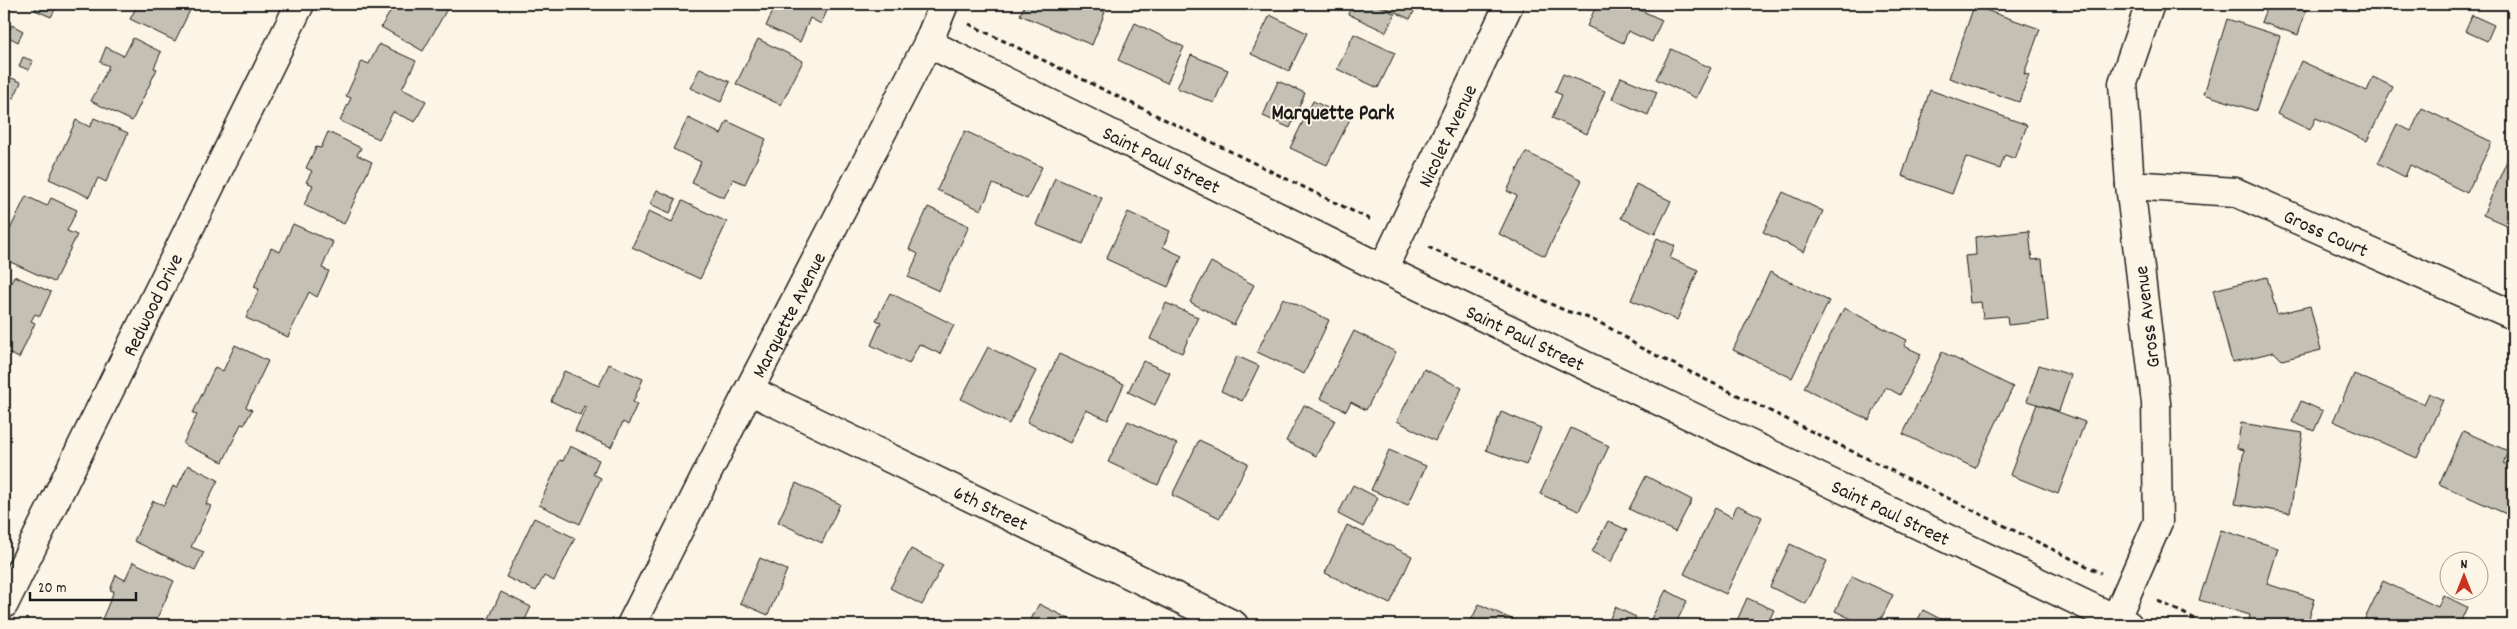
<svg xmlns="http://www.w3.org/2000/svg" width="2517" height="629" font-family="Dekko,sans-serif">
  <rect width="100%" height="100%" fill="#fcf5e5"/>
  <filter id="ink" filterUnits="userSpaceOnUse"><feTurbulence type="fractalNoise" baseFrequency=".02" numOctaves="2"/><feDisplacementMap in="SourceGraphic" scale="10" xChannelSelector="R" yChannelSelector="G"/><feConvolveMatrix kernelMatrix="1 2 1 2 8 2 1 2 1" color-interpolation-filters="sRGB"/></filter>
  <g filter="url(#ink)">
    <path fill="#c4c0b3" stroke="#1c1c1c" d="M38,4h20l-7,13 -16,-7z
      M138,4h55l-18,37 -45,-22z
      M395,4h55l-27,47 -42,-24z
      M776,4l7,4 2,-4h45l-9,20 -11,-6 -10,24 -34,-16z
      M1025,4h64l16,8 -13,33 -72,-30z
      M1353,4h22l20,10 -9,18 -38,-18z
      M1378,4h40l-8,15z
      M1597,4h30l35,16 -10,22 -24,-11 -5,12 -36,-17z
      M2268,4h18l20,7 -8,24 -37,-13z
      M1974,6l66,23 -16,45 5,1 -10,27 -70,-24z
      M1270,15l37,18 -18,38 -38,-17z
      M2472,15l22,10 -7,16 -22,-10z
      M2227,19l53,17 -24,75 -52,-17z
      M1135,23l49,24 -17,36 -49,-23z
      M12,25l11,6 -5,11 -11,-6z
      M1354,34l41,19 -17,35 -41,-19z
      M133,38l28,14 -7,16 3,1 -25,52 -41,-20 18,-35 -9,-4 6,-15 18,9z
      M758,39l45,22 -22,44 -45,-21z
      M379,44l37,17 -14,28 24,12 -11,21 -22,-10 -14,27 -39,-18 11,-23 -5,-2 16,-35 7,3z
      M1671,49l40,19 -15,30 -40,-19z
      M1191,55l37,15 -14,33 -37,-15z
      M23,57l10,4 -4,9 -10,-4z
      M2301,61l66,30 6,-14 20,10 -26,54 -51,-23 -6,12 -33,-16z
      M700,68l30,14 -9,20 -31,-14z
      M1563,74l42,17 -18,43 -35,-16 10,-23 -7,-3z
      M9,77l12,5 -7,16 -10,-4z
      M1621,77l36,15 -9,23 -36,-16z
      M1278,81l27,12 -15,35 -27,-12z
      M1930,90l97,35 -12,34 -10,-4 -5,14 -34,-12 -14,37 -50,-18z
      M1313,101l37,18 -23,46 -37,-17z
      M2422,108l70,34 -25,51 -57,-28 -5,12 -27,-14 19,-39 14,7z
      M94,118l34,15 -22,49 -8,-4 -9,19 -40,-18 27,-59 14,7z
      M688,118l33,16 6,-13 39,18 -21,45 -12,-5 -9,19 -32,-15 9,-21 -28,-13z
      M965,131l77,36 -15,32 -34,-15 -12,26 -44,-20z
      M328,132l33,16 -4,7 15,7 -28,62 -40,-19 9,-20 -7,-3 6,-11 -6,-3 10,-21 5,1z
      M1526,152l56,28 -37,76 -46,-22 18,-38 -10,-5z
      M2510,154l3,1v73l-30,-13z
      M1055,178l47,20 -19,46 -47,-19z
      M1636,184l35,17 -16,33 -34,-16z
      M657,190l19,9 -6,14 -20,-9z
      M1783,192l40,19 -19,41 -41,-20z
      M26,196l21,10 4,-8 26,12 -10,21 10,4 -23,47 -50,-23v-17z
      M682,201l45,21 -27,57 -68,-32 17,-36 23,11z
      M928,207l41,19 -30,65 -31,-14 10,-23 -9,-5z
      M1128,212l42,19 -7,16 19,9 -14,31 -62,-28z
      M293,224l40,18 -11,26 7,3 -12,26 -8,-5 -21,45 -42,-19 13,-29 -5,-2 17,-39 9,4z
      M2029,231l3,29 10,-1 6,62 -40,4 -1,-9 -24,2 -2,-16 -11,1 -5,-47 11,-1 -1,-18z
      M1657,238l18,8 -5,12 28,12 -21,50 -46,-20z
      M1211,262l43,23 -20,40 -44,-23z
      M1770,272l59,29 -37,77 -59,-28z
      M14,276l37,16 -11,24 -5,-2 -4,7 4,2 -16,35 -15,-7v-58l2,1z
      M2267,277l10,37 33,-8 11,44 -39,10 -8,-8 -42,10 -19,-72z
      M890,293l64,32 -14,29 -21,-10 -10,20 -38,-19 10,-23 -5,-2z
      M1283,298l46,22 -25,54 -47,-22z
      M1166,303l32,14 -16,36 -32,-14z
      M1844,308l63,32 -3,6 17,8 -21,41 -14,-8 -17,33 -65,-32z
      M1354,331l42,21 -30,58 -15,-8 -5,9 -26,-13z
      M235,345l33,16 -22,46 6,3 -8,15 -3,-1 -18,38 -40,-18 14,-29 -4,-2 22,-46 8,4z
      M988,347l48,24 -27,53 -48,-25z
      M1942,352l71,35 -38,81 -72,-34z
      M1059,354l65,30 -16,36 -22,-10 -16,33 -43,-21z
      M1237,356l22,10 -17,35 -21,-10z
      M1143,361l27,12 -15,32 -27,-13z
      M609,364l34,15 -10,23 4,2 -9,21 -5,-3 -12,25 -36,-16 11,-24 -2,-1 -4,9 -29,-14 13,-30 35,15z
      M2039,365l32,10 -12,36 -32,-10z
      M1424,369l38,19 -27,53 -38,-20z
      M2354,374l70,30 5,-11 14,7 -26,58 -84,-37z
      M2301,401l22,10 -9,20 -22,-9z
      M2037,404l48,18 -27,72 -48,-19z
      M1304,405l31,15 -19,36 -30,-15z
      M1501,412l40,16 -15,37 -40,-15z
      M1128,421l49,23 -19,41 -50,-23z
      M2241,423l62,10 -13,80 -55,-9 9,-54 -7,-2z
      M1571,428l38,18 -30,65 -39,-17z
      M2463,431l45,20 -5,13 10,4v49l-74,-33z
      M1199,440l49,23 -28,55 -48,-23z
      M570,446l29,14 -6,14 8,4 -21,46 -41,-19 21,-45 3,1z
      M1389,450l37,16 -18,39 -37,-15z
      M188,465l30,15 -12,24 5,2 -20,41 13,5 -9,18 -61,-29 19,-40 11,4 9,-19 4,2z
      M1646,476l46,24 -17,32 -46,-23z
      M796,483l44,21 -18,39 -44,-21z
      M1353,485l25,13 -15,29 -25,-13z
      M1737,505l25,12 -36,77 -42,-20 31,-66 17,9z
      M534,518l41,20 -21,43 -10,-5 -8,15 -30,-14z
      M1608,521l19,9 -16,32 -19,-10z
      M1347,525l65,31 -22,48 -65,-31z
      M2221,530l57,18 -11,36 48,15 -8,26h-59l2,-10 -51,-15z
      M1790,544l37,17 -21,43 -36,-17z
      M911,549l32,16 -21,40 -32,-17z
      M760,558l27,12 -19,45 -28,-12z
      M133,562l41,19 -20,44 -54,-1 14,-33 -4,-1 6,-15 9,5z
      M1852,576l41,19 -15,30h-14l-29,-14z
      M2383,581l55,26 5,-12 24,12 -8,18h-97z
      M1666,590l21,11 -12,24h-11l-13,-6z
      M501,592l30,15 -7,15 7,3h-45z
      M1747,598l27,12 -7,15h-32z
      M1039,604l42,21h-53z
      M1479,604l45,21h-55z
      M1615,607l21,10 -4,8h-25z
      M1923,610l29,15h-37z
      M985,618l14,7h-18z"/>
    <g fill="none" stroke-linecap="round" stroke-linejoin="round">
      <defs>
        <g id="street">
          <path id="s1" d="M928,43l455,226 745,356"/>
          <path id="s2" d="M2130,185l105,7 278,123"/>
          <path id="s3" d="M1383,269l126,-265"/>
          <path id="s4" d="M749,390l485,235"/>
          <path id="s5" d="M4,604l296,-600"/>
          <path id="s6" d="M631,625l118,-235 179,-347 16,-39"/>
          <path d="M2113,625l45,-103 -2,-119 -26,-218 -7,-102 27,-79"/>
        </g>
      </defs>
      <use href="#street" stroke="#1c1c1c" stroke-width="31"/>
      <path stroke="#1c1c1c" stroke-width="3" stroke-dasharray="5 4" stroke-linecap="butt" d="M969,24l402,196
        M1428,247l138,64c28,7 50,19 73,36l462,226
        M2158,601l50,24"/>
      <use href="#street" stroke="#fcf5e5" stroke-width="28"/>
    </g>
  </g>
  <g text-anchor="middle" stroke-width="4" stroke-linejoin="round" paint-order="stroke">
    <g font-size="20" fill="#1c1c1c" stroke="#fcf5e5">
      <text dy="7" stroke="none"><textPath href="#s3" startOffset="148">Nicolet Avenue</textPath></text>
      <text dy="7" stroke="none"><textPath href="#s1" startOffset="261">Saint Paul Street</textPath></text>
      <text dy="7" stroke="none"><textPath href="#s2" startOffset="205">Gross Court</textPath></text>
      <text dy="7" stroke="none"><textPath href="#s5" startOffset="334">Redwood Drive</textPath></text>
      <text dy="7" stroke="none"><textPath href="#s6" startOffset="348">Marquette Avenue</textPath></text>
      <text transform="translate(2146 317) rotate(-97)" y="7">Gross Avenue</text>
      <text dy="7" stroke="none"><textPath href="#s1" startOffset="666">Saint Paul Street</textPath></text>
      <text dy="7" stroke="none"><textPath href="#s4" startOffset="269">6th Street</textPath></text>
      <text dy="7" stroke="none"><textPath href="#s1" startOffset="1071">Saint Paul Street</textPath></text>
    </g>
    <g font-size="21" font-weight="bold" fill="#1c1c1c" stroke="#fcf5e5">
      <text x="1333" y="119">Marquette Park</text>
    </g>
  </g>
  <rect width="2517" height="629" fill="none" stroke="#fcf5e5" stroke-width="20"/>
  <rect x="10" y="10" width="2497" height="609" fill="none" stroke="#1c1c1c" stroke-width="2" filter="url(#ink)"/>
  <g transform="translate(2464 576)"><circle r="24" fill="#fcf5e5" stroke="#a29e95"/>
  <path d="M0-4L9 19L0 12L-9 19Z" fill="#c8321e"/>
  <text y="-8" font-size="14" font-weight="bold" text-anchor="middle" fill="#1c1c1c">N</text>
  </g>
  <path d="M30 592v8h106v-8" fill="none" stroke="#1c1c1c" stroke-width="2.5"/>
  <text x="38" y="592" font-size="15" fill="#1c1c1c" stroke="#fcf5e5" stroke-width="4" paint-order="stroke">20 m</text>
</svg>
